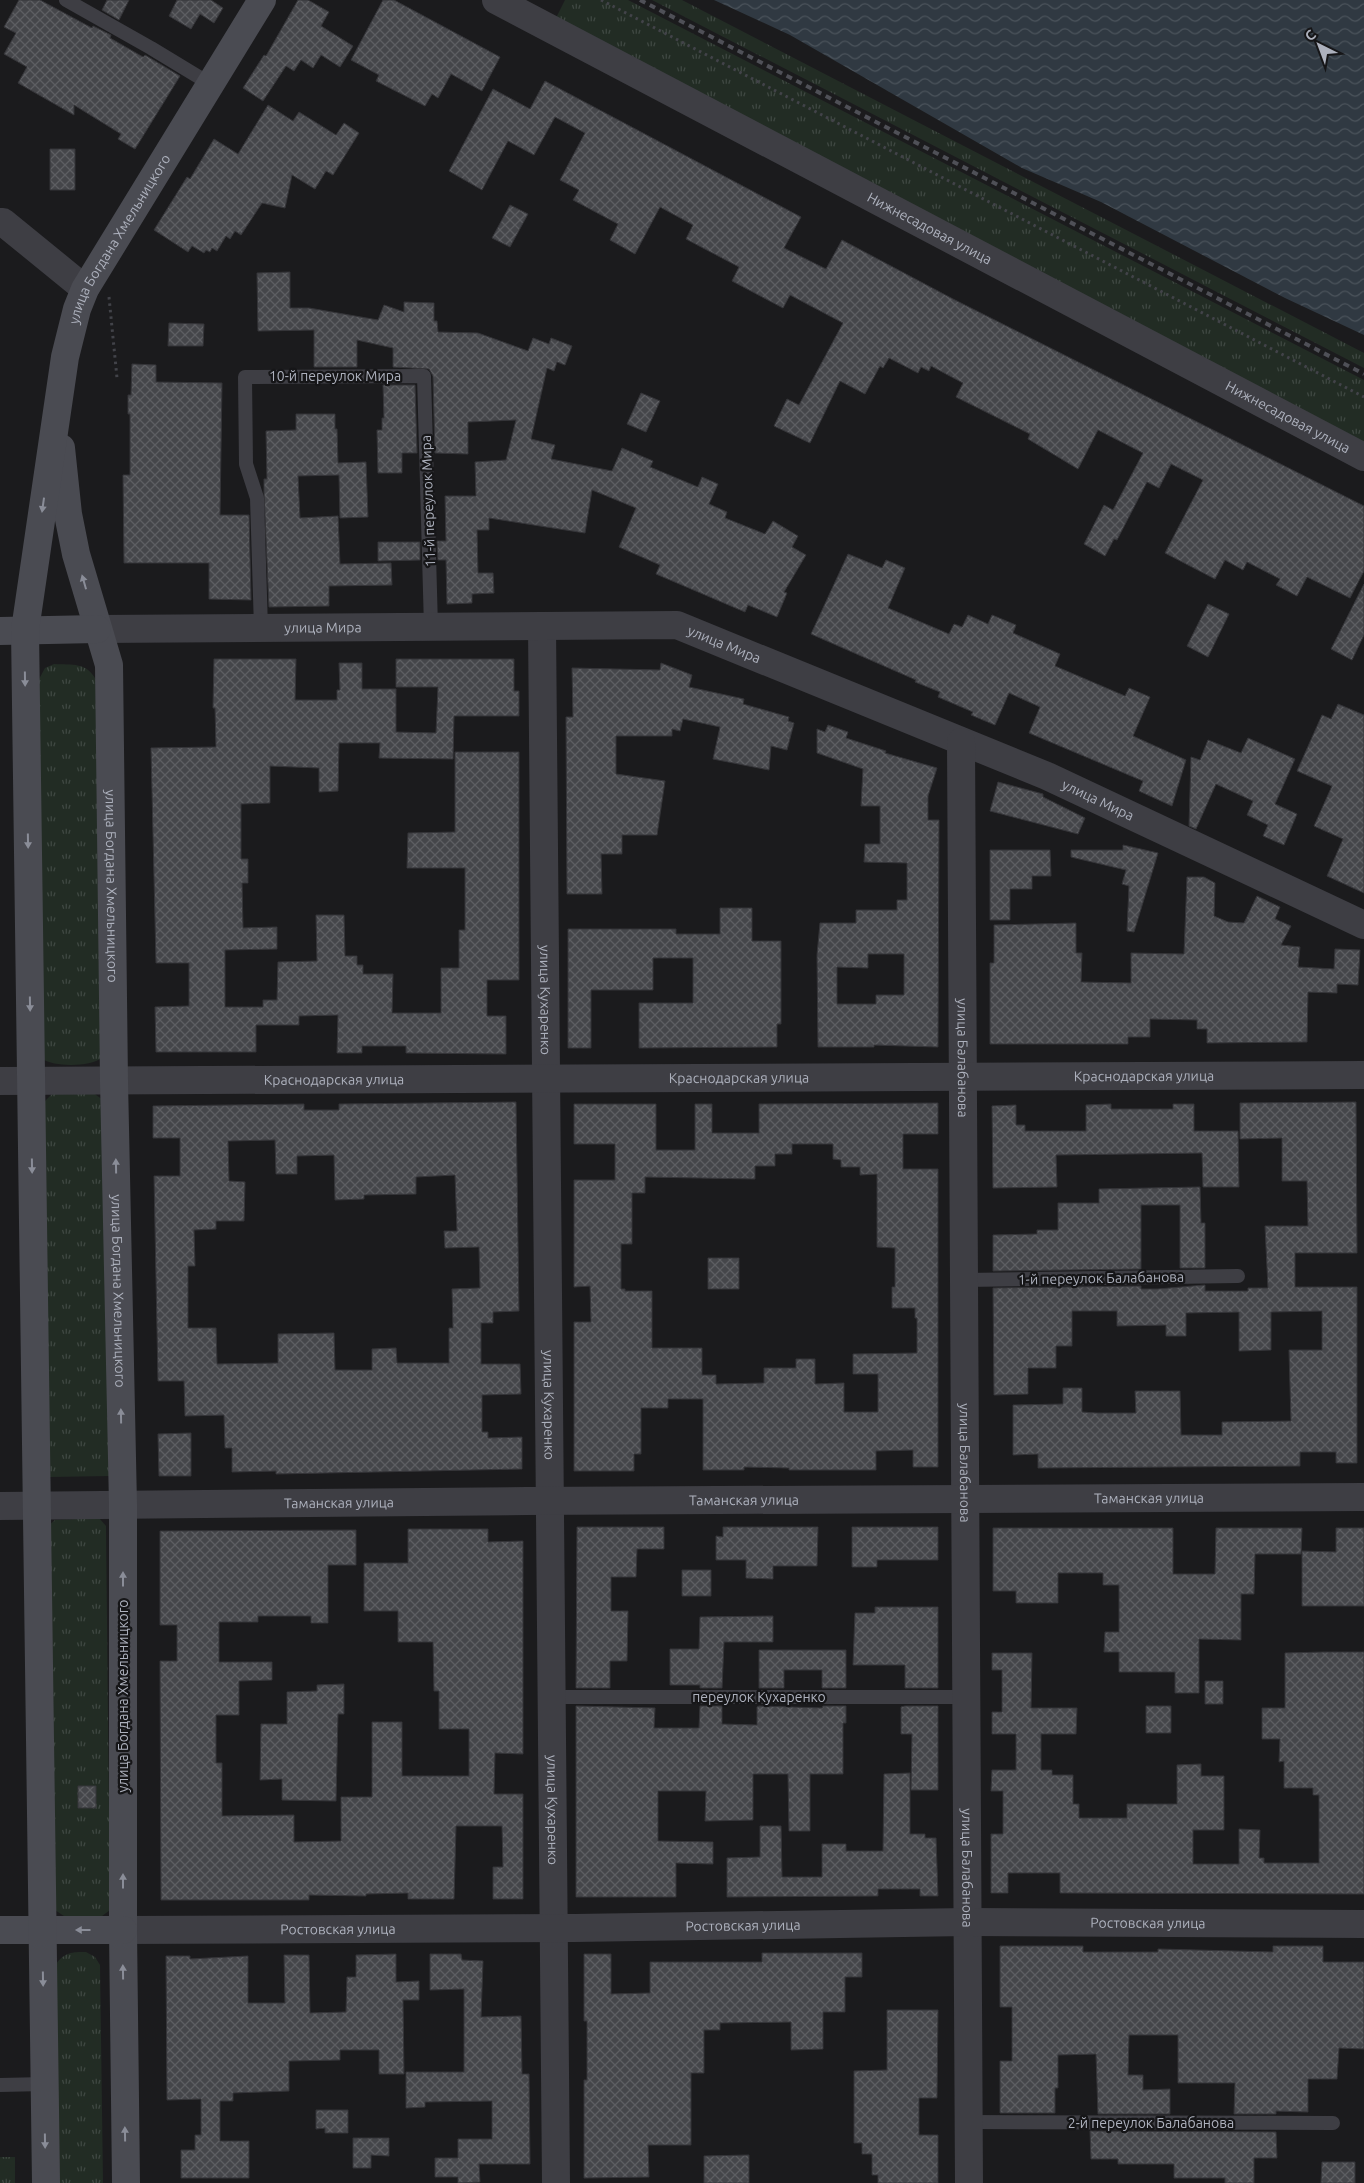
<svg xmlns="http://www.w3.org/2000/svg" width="1364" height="2183" font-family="Ubuntu,sans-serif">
  <defs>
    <pattern id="grass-tufts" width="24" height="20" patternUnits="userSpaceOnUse" patternTransform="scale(1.25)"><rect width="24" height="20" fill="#222c24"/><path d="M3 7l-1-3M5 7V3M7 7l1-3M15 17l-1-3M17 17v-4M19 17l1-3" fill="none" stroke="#3f4842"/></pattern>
    <pattern id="water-waves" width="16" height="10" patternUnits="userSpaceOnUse" patternTransform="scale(1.25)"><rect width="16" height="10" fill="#303942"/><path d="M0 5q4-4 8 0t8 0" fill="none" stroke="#4b535b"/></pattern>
    <pattern id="building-cross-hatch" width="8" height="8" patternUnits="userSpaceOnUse" patternTransform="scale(1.25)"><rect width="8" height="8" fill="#45464a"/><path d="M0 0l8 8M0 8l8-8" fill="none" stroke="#5d5e62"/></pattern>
  </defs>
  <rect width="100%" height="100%" fill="#1b1b1d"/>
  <path fill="url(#grass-tufts)" d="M565,0h63l736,380v63l-809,-423z
    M652,0h30l682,353v15z
    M54,664c18,1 33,-2 42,16l6,378c-13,9 -47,9 -60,1l-4,-378 7,-13z
    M92,1092l11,8 6,376 -61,1 -4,-375 9,-9z
    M99,1518l7,8 4,384 -8,6h-38l-9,-6 -7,-384 7,-6z
    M86,1952l9,5 5,8 3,218h-45l-2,-219c9,-12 16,-12 30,-12z
    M0,2157h15v26h-15z"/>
  <path fill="url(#water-waves)" d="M714,0h650v335l-79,-37 -184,-96 -79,-34 -232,-133z"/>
  <path fill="url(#building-cross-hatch)" stroke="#353539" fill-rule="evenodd" d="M19,0h21l52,28 1,-2 18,9 -1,3 33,19 2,-2 35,21 -45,73 -17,-10 3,-5 -47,-29v10l-56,-32 9,-16 -23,-13 12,-21 -12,-6z
    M107,0h22l-10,20 -17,-10z
    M177,0h34l12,8 -9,15 -14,-9 -9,15 -22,-13z
    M298,0h10l21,12 -8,14 32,20 -13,21 -19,-12 -8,13 -12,-8 -7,11 -8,-5 -23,35 -20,-13 21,-33 2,1z
    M383,0h11l106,57 -18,34 -31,-17 -13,24 -6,-4 -7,12 -49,-25 3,-6 -28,-15z
    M545,81l256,136 -17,31 42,21 16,-29 111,59 411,207v65l-14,27 -43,-21 -10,19 -21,-11 4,-6 -33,-17 -4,8 -18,-10 -10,19 -50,-26 38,-73 -32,-16 -12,24 -12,-6 -30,58 -3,-1 -9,17 -21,-12 20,-39 9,5 30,-57 -45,-23 -20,39 -50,-30 2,-5 -74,-37 7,-14 -32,-17 -2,5 -8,-4 -3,6 -29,-15 -6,10 -3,-2 -15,28 -25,-13 -30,62 -36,-17 13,-27 12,6 44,-82 -53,-28 -7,13 -51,-27 7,-14 -53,-28 7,-14 -33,-18 -25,47 -25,-14 8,-16 -45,-24 6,-10 -19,-10 25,-47 -30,-16 -21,38 -26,-14 -26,49 -33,-19 44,-82 37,20z
    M268,105l25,16 6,-9 37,23 8,-12 15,10 -26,42 -7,-4 -11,18 -23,-14 -7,33 -23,-5 -21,32 -6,-4 -5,8 -4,-3 -9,15 -5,-3 -2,4 -4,-2 -2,3 -12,-7 -4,6 -34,-22 33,-53 3,2 24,-40 24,15z
    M50,149h25v41h-25z
    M510,205l18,9 -18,33 -18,-9z
    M290,272v36h19l69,12 6,-15 20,7v-10l30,1v18h3l1,11 40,1 50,18 5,-13 16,6 2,-6 21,8 -7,19 -8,-3 -3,9 -7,-3 -16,71 24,6 -4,14 61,12 10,-23 31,13 -3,6 48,20 4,-10 16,7 -9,20 18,8 -2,6 40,16 8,-13 25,15 -6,11 14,8 -22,37 3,1 -10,24 -29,-12 -3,7 -89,-38 4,-9 -41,-18 17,-39 -44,-18 -7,43 -96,-15v12h-12l1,43h15l1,20 -22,1v9l-25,1 -1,-44h-8l-1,-19h9l-1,-45h31l-1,-34 31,-2 10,-40 -48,2v32l-33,-1 -2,-77 -4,-7 -36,-2v-19l-36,-8v27h-43v-37l-56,1 -1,-58z
    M169,323l35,1 -1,22h-35z
    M132,364l24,1v17l66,1 -2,132h29l2,85 -42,-1v-36h-85l-1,-88h7v-61h-2v-19h3z
    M383,385h32l2,68h-15v20h-24l-1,-43h5v-12h2z
    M641,393l19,8 -14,31 -19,-8z
    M296,414h39v15h2l1,34 28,-1 2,55 -28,1 -1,-43 -41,1 2,42 38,-2 2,48 51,-1 1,22 -63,1v20l-60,1 -5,-115v-13h3l-1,-48 30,-1z
    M378,542h42v18l-42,1z
    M848,554l34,14 4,-8 19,8 -17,40 61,26 5,-10 8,3 6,-12 20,9 4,-9 24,10 -3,8 47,21 -5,12 70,30 4,-8 21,9 -17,39 53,24 -14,46 -33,-15 4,-10 -114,-48 11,-26 -31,-14 -14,32 -24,-10 2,-3 -35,-15 2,-5 -25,-10 1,-2 -105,-46z
    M1364,584v51l-12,25 -21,-11z
    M1208,604l21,10 -21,43 -21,-11z
    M214,659h82l-1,41h42v-10h3l-1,-27h23v26h34v43l40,1 2,-46h-42v-28h118v32h5v25h-65l-1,43 -74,-1 1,-15h-41l-1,48 -19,1v-24l-49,-2v37l-29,1v55h7v24h-6l1,45 34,-1v22l-52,1v57h38v-7h14l1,-38 39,-1 -1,-46h28l1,41h12v9h6v9h30l-1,39h49v-45h18v-38h6v-62h-58l1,-35 47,-1v-80h64v228h-32v36h19v38l-100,-1v-7h-44v7h-25l1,-38 -39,1v9h-43v27h-100l-1,-45 34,-1v-43h-33l-5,-215 65,-1 -1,-39h-2z
    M661,663l31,12 -3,12 55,12 -1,5 46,13 -1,4 6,2 -7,27 -16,-4 -2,24 -56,-11 7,-32 -37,-8 -3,12 -8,-2v7h-56v38l49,7 -8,54h-35v19h-21l1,40h-35l-1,-177h7l-1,-49 88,2z
    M1338,704l26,11v178l-37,-17 16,-37 -29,-13 18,-40 -35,-15 25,-56 9,4z
    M828,725l20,7 -2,6 40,13 -1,2 52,15 -9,28v24h11l-1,227 -64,-2v2h-56l-1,-92 3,-32h36v-13h41v-10h10v-37l-43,-1 1,-18h15v-38h-19l2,-37 -46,-16v-24l8,3zM868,954h36v41h-28v9h-39v-37l31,1z
    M1248,738l47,21 -20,45 22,10 -13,31 -21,-9 5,-11 -21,-10 6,-14 -37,-17 -20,45 -7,-3 2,-69 9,3 8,-20 33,13z
    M998,782l45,12v3l42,21 -7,16 -88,-23z
    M1123,845l35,8 -24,79 -7,-1 2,-45 -7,-2 4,-14 -55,-13v-7h52z
    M990,850h60l1,26h-19v13h-22v31h-20z
    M1187,877h17l11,6 -1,33 14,6 16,1 13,-27 23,11 -5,12 16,7 -10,19 19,2 -2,20 36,2 1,-20 25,1 -2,35 -21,-1v9l-29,-1 -1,50 -100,1v-14h-10v-9l-47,-1v18h-22v7h-138v-81h4v-38l82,-2v30h6l-1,29 50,1v-30l53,1z
    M720,908h32v33h29v83h-4v23l-138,1v-45h54v-45h-40v32h-62v58h-23v-119h108v5h44z
    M516,1102l3,209 -26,1v11h-12v41h39l1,30 -39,1v37h6v6l34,-1v32l-246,5v-3l-44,1v-24h-7l-1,-33 -39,1 -1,-35h-26l-4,-205h26v-38h-27v-32l151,-2v6h35v-6zM275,1140l1,34h21v-18l37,-1 1,45 29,-1v-4l52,-1v-17l39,-2 2,56h-13l1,17 34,-1 1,41 -28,1 1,39h-4v35h-52l-1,-15 -24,1v21h-37l-1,-37 -56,1v29l-61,1 -1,-36h-28v-62h7l-1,-36 22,-1v-8h28l1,-39 -16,-1 -1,-40z
    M1356,1102l1,151h-62v34h62v176h-21v-11h-36v14l-262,2v-14l-25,1v-50l50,-1v-16h19v24l14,1h40l-1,-22h45l1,44h41v-13l69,-1 -2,-71h33v-39l-51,1v38l-32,1v-39l-53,1v23h-20v-11l-49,1v-15h-45v35h-16v22h-28v26l-34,1 -1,-107 148,-2v3h17l47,-4v6h43v-3h20l-3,-62h43l-1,-45h-25v-43l-42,1v-36z
    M938,1103v31h-35v35h35v298h-25v-17l-37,1v19h-87v-2l-45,-1v3h-41v-71h-35v9h-27v46h-7v17h-60v-149h17l-1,-36 -16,1v-107h41v-36h-41v-40h82v46h39v-46h17v29h47v-29zM792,1144h41v15l8,1v7h19v8l17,-1v73l18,1v39h-3v21h23v10h2v35l-64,1v20h25v38h-34v-29l-29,1v-25h-19v9h-32v15l-48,1v-9h-14v-27h-50v-57h-27v-2h-4v-45h11v-51h13v-16l110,2v-13h20v-12h17z
    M1111,1104v5h62v-5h21v27h44l1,56h-36l-1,-34 -146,2 1,32 -64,1 -1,-82 24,-1v20h9v6h61v-26z
    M1200,1187l1,36h4v45h-25v-63h-39v64l-148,2v-36l44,-1v-4h21v-27h41v-14z
    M708,1258h31v31h-31z
    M191,1433v43h-32l-1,-42z
    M577,1527h87v22h-27l-1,28h-25v34h17l-1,50h-17v27h-34z
    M723,1527h95l-1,39h-44v13l-27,-1v-18h-30v-24l7,1z
    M852,1527h86v33h-61v7h-25z
    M993,1528h180v46h42l1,-46h86l-1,26h-46l-1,40h-13v46l-42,-1v54h-24v-21h-56v-20h-15l1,-20h14v-47h-16v-12h-45v30h-42v-12h-23z
    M1336,1528h28v78h-62v-55l34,1z
    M408,1529h80v13l35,-1v213l-28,-1 -1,41h29v105h-30v-32h10l-1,-41h-46l-2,73h-46v-6l-42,1v2l-57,-1v5h-148l-1,-239h17v-36h-17v-94l196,-1v35h-28v58h-17v-7h-53v6h-39v40h53v18l-33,1v34h-23v48h6v53l72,-1v27l47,-1v-44h31v-75h30v54h67v-47h-30v-38h-5l-1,-49h-35v-31h-34v-48h44z
    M682,1570h29v26h-29z
    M875,1607h63v81h-33v-23h-52l2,-52h20z
    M773,1616v26h-49l-2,46h-22v-3h-30v-36h29l1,-32z
    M759,1650h87v38h-24v-18h-38v18h-25z
    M1324,1652h40v242l-304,-1v-20h-52v20h-17v-59h12v-43h-12l1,-21h24v-36h-24v-22h10v-42h-10v-17h40l-1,55h46l-1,26h-35v36h11v5h21v29h6v14h48v-14h50v-39l24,-1v12h23v54h-31v34h46v-35l21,1 -1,28h5v5h55v-68h-6v-7h-29v-27l-5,1 1,-23h-18v-31h23v-55z
    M1205,1681h18v23h-18z
    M344,1684v30h-6l-2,87 -54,-1v-21l-22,1 1,-56h26v-32l30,-1v-6z
    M576,1706l79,2 -1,20h45l1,-22h22v18l35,1v-18l2,-1 63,2 1,-2h23v17h-3v51h-33v57h-21l-1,-57h-35v46l-48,1 1,-30h-48v50l55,1v22l-37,-1v34h-100z
    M905,1706h33v84h-27l1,-56h-11v-27z
    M1146,1706h25v27h-25z
    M910,1773v61h15v4h11l2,58h-18v-7h-42v7l-151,1v-39l33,-1v-31h21l1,51h40v-33h24v7h37l1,-77z
    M78,1786h18v22h-18z
    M1000,1946h83v6h75v-3l115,3v-6h50v16h41v87l-25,-1 -2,31h-29v33l-32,-1v3h-42l1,-31h-57v-48h-49l-1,40h15v15l27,-1v25h-72l-2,-60 -38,1v33h-3v25h-55v-52h12v-54h-12z
    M762,1953h100v24h-17v35h-22v37l-32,1v-28l-71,1v7h-16v43h-13v72h-43l1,32 -65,1v-98h3v-59h-3v-67h27v40l39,-1v-31h112z
    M396,1954v28l23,-1v19h-16l1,74h-25v-24h-39v10l-51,1v30l-56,2v8h-13v40h29v37h-68v-28h14v-15h6v-36l-34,1 -1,-144h24v3l58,-3v47h37l-1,-48h25l1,58 36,-1 1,-35h9v-22z
    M430,1954h31l1,6 21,1 -2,56 40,-1 1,58h7l1,90h-51l1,18 -22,1v-6h-23v-19h23v-19h34v-38l-67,1v5l-19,1v-36h58v-83l-34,1z
    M887,2010h51l-1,88h-18v37h19v48h-60v-8h-6v-21h-10v-11h-8v-72l33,-1z
    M316,2110h32v23h-23v-5l-9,1z
    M1090,2131l186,1 1,26h-23v25h-29v-5h-51v-14h-56v-5h-27z
    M353,2138h36v18l-18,-1v13h-18z
    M749,2155v28h-45v-27z
    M1322,2162h33v21h-34z"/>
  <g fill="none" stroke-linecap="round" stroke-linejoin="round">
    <path stroke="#424349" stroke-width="3" stroke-dasharray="2.5 4" stroke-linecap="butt" d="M601,0l763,397
      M109,297l8,81"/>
    <path stroke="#3e3e44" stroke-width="14" d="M66,0l85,48 61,37
      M261,628l-4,-130 -11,-34 -1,-87 179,-1 7,251
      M964,1280l274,-4
      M552,1697h414
      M0,2085l45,-1
      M969,2122l364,1"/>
    <g stroke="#3e3e44" stroke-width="28">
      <path id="s1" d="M496,0l868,457"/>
      <path d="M0,222h3l82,67"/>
      <path id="s2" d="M542,626l14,1557"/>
      <path id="s3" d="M97,629l580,-4 370,151 317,149"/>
      <path id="s4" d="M961,742l8,1441"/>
      <path id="s5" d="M0,1081l1364,-6"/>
      <path id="s6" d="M0,1506l527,-5 837,-4"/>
      <path id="s7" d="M123,1930l452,-2 392,-6 397,2"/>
    </g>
    <g stroke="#4a4b52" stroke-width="28">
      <path id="s8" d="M61,448l7,66 8,40 33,111 5,416 9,424v425l3,253"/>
      <path d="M0,631l97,-2"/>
      <path d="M0,1930h123"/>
      <path id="s9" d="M46,2183l-21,-1553 40,-273 12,-48 8,-20 177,-289"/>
    </g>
    <path stroke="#4f5057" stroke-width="4" stroke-dasharray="6 5" stroke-linecap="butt" d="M640,0l724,374"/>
  </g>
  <defs><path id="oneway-solid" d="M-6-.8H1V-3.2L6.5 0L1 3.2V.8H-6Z" transform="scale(1.25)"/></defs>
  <g fill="#8a8d98">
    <use href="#oneway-solid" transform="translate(43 505) rotate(98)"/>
    <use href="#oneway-solid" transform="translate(84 582) rotate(-106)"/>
    <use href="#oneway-solid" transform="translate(25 679) rotate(89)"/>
    <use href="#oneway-solid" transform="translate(28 841) rotate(89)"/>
    <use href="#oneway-solid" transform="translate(30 1004) rotate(89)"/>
    <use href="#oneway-solid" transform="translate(32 1166) rotate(89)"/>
    <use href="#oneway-solid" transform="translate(116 1166) rotate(-91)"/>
    <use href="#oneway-solid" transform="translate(121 1416) rotate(-91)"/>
    <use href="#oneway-solid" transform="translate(123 1579) rotate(-90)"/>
    <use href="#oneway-solid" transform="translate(123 1881) rotate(-90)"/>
    <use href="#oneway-solid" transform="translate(83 1930) rotate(180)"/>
    <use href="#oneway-solid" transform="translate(123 1972) rotate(-91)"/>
    <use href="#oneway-solid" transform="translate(43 1979) rotate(89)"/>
    <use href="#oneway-solid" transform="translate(125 2134) rotate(-91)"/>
    <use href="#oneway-solid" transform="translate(45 2141) rotate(89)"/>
  </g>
  <g text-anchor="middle" stroke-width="4.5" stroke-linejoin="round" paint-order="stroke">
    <g font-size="14" fill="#adb1bd" stroke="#161618">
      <text dy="5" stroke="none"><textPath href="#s1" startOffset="490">Нижнесадовая улица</textPath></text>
      <text dy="5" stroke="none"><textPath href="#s9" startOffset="1960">улица Богдана Хмельницкого</textPath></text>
      <text x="335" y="381">10-й переулок Мира</text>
      <text dy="5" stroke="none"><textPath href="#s1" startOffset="895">Нижнесадовая улица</textPath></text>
      <text transform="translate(428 501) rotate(-92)" y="5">11-й переулок Мира</text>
      <text dy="5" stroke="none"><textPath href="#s3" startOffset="226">улица Мира</textPath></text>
      <text dy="5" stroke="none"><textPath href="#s3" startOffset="631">улица Мира</textPath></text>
      <text dy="5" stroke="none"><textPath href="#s3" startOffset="1036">улица Мира</textPath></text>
      <text dy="5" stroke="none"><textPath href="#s8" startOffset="444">улица Богдана Хмельницкого</textPath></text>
      <text dy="5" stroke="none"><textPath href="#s2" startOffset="374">улица Кухаренко</textPath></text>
      <text dy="5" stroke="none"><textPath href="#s4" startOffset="316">улица Балабанова</textPath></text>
      <text dy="5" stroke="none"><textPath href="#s5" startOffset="1144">Краснодарская улица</textPath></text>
      <text dy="5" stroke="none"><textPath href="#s5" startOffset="739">Краснодарская улица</textPath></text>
      <text dy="5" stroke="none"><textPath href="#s5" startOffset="334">Краснодарская улица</textPath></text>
      <text transform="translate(1101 1278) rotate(-1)" y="5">1-й переулок Балабанова</text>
      <text dy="5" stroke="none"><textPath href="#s8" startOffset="849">улица Богдана Хмельницкого</textPath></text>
      <text dy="5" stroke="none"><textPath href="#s2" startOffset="779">улица Кухаренко</textPath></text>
      <text dy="5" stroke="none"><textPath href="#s4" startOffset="721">улица Балабанова</textPath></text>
      <text dy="5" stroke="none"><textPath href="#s6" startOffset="1149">Таманская улица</textPath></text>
      <text dy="5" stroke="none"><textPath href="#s6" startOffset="744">Таманская улица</textPath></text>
      <text dy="5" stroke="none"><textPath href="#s6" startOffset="339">Таманская улица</textPath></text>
      <text transform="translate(123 1696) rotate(-90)" y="5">улица Богдана Хмельницкого</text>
      <text x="759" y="1702">переулок Кухаренко</text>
      <text dy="5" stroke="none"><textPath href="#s2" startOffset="1184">улица Кухаренко</textPath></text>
      <text dy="5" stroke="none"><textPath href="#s4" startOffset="1126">улица Балабанова</textPath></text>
      <text dy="5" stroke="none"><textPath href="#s7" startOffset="1025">Ростовская улица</textPath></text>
      <text dy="5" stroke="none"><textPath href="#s7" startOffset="620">Ростовская улица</textPath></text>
      <text dy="5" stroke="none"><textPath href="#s7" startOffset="215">Ростовская улица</textPath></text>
      <text x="1151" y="2128">2-й переулок Балабанова</text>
    </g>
  </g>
  <g transform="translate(1319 45) rotate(318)" stroke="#161618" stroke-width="4" paint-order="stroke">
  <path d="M0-4L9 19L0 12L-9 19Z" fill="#adb1bd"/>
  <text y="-8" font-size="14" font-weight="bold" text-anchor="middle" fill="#adb1bd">С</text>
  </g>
</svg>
